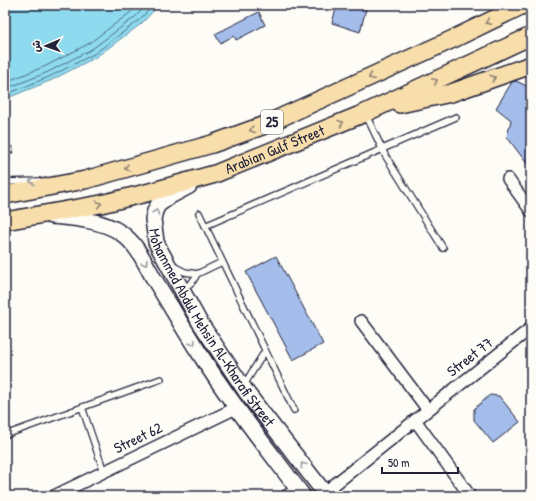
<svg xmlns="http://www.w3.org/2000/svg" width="536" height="501" font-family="'Patrick Hand','Playpen Sans Arabic',sans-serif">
  <rect width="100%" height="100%" fill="#fdfcf7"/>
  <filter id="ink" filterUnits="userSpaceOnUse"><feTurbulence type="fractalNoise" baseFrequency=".025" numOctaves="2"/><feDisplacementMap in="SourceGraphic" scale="8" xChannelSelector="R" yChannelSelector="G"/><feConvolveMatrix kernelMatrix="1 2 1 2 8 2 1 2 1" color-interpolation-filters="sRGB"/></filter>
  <g filter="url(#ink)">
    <path fill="#8edaee" stroke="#6390a6" d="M5,5h154l-18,19 -45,33 -44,23 -42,17 -5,-5z"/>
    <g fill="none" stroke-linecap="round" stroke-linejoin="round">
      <path stroke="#4d6c83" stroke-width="1" d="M5,78l8,1 33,-13 42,-22 43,-32 7,-7
        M5,84l8,2 35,-14 44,-23 43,-32 12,-12
        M5,89l7,3 39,-16 43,-22 44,-33 16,-16"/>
    </g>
    <path fill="#a4bdea" stroke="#22223b" d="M337,5h30l-7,27 -28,-9z
      M259,12l6,13 -29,15 -2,-4 -14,7 -5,-9z
      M516,81l15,7v81l-24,-32 4,-17 -15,-12 16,-26z
      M276,256l47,88 -30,16 -47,-88z
      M490,395l9,1 21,26 -27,21 -19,-23v-11z"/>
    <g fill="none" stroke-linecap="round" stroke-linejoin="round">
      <defs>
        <path id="lane" d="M366,115l19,40 58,93
          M5,151l5,-1
          M5,182l34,-1
          M199,213l95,197
          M205,226l251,-109
          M173,266l12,6 12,2 25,-12
          M182,288c8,-2 12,-7 15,-14
          M244,385l21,-34
          M82,407l22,65
          M5,435l156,-56"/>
        <path id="street" d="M508,179l23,32
          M361,321l67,89
          M415,420l55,76
          M54,496l182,-88
          M286,496l12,-6
          M320,496l211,-168"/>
        <g id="secondary">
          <path id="s1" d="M189,186l-17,9 -14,10 -3,6 -2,8 2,15 1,8 4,8 39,71 48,72 80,103"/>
          <path d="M51,216c22,2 52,4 70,17 16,11 24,30 33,46 15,24 29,49 44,72 32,51 69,97 105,145"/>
        </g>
        <g id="primary">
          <path d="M400,104l51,-11 80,-28"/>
          <path d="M5,195l80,-15 127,-36 50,-18 191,-87 70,-34"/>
          <path id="s2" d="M5,221l96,-17 49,-12 65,-18 150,-61 166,-77"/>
        </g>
      </defs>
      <use href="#lane" stroke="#22223b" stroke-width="8"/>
      <use href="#street" stroke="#22223b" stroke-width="14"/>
      <use href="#secondary" stroke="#22223b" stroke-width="18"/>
      <use href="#primary" stroke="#22223b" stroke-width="20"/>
      <use href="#lane" stroke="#fdfcf7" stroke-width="5.5"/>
      <use href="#street" stroke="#fdfcf7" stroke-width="11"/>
      <use href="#secondary" stroke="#fdfcf7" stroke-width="15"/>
      <use href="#primary" stroke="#f8deab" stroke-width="17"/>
    </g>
    <defs><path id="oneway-chevron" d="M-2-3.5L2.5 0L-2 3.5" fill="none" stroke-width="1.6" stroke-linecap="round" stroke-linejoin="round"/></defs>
    <g stroke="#8d8073">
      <use href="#oneway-chevron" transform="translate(488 22) rotate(154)"/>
      <use href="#oneway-chevron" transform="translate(371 77) rotate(155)"/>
      <use href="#oneway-chevron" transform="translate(493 78) rotate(-19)"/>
      <use href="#oneway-chevron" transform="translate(435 81) rotate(-25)"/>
      <use href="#oneway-chevron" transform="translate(341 123) rotate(-22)"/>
      <use href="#oneway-chevron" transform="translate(252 130) rotate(160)"/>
      <use href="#oneway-chevron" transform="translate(127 168) rotate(165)"/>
      <use href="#oneway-chevron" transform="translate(99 204) rotate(-11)"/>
    </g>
    <g stroke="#9a9aa2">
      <use href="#oneway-chevron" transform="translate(32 181) rotate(178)"/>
      <use href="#oneway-chevron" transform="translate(156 212) rotate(-71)"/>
      <use href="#oneway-chevron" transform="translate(145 263) rotate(59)"/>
      <use href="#oneway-chevron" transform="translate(193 343) rotate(58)"/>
      <use href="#oneway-chevron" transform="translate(303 465) rotate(-128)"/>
    </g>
  </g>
  <g text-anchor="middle" stroke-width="3" stroke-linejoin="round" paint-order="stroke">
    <rect fill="#fdfcf7" stroke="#646373" stroke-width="1" x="261" y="110" width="22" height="24" rx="3"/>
    <g font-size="14" font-weight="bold" fill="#22223b">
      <text x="272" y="127">25</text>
    </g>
    <g font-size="15" fill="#22223b" stroke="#fdfcf7">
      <text dy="5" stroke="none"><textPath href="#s2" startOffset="280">Arabian Gulf Street</textPath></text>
      <text dy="5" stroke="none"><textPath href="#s1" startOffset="176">Mohammed Abdul Mehsin Al-Kharafi Street</textPath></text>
      <text transform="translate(470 357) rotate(-38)" y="5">Street 77</text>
      <text transform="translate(138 438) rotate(-26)" y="5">Street 62</text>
    </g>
  </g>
  <rect width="536" height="501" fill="none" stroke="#fdfcf7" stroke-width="20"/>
  <rect x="10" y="10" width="516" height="481" fill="none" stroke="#22223b" stroke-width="1.5" filter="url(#ink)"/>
  <g transform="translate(46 46) rotate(268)" stroke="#fdfcf7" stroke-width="3" paint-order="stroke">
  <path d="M0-3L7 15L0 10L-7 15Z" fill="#22223b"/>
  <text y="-6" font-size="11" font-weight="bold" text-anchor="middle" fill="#22223b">ش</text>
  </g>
  <path d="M382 467v6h76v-6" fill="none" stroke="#22223b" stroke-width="2"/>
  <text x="388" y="467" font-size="12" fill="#22223b" stroke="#fdfcf7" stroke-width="3" paint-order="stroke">50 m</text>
</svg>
